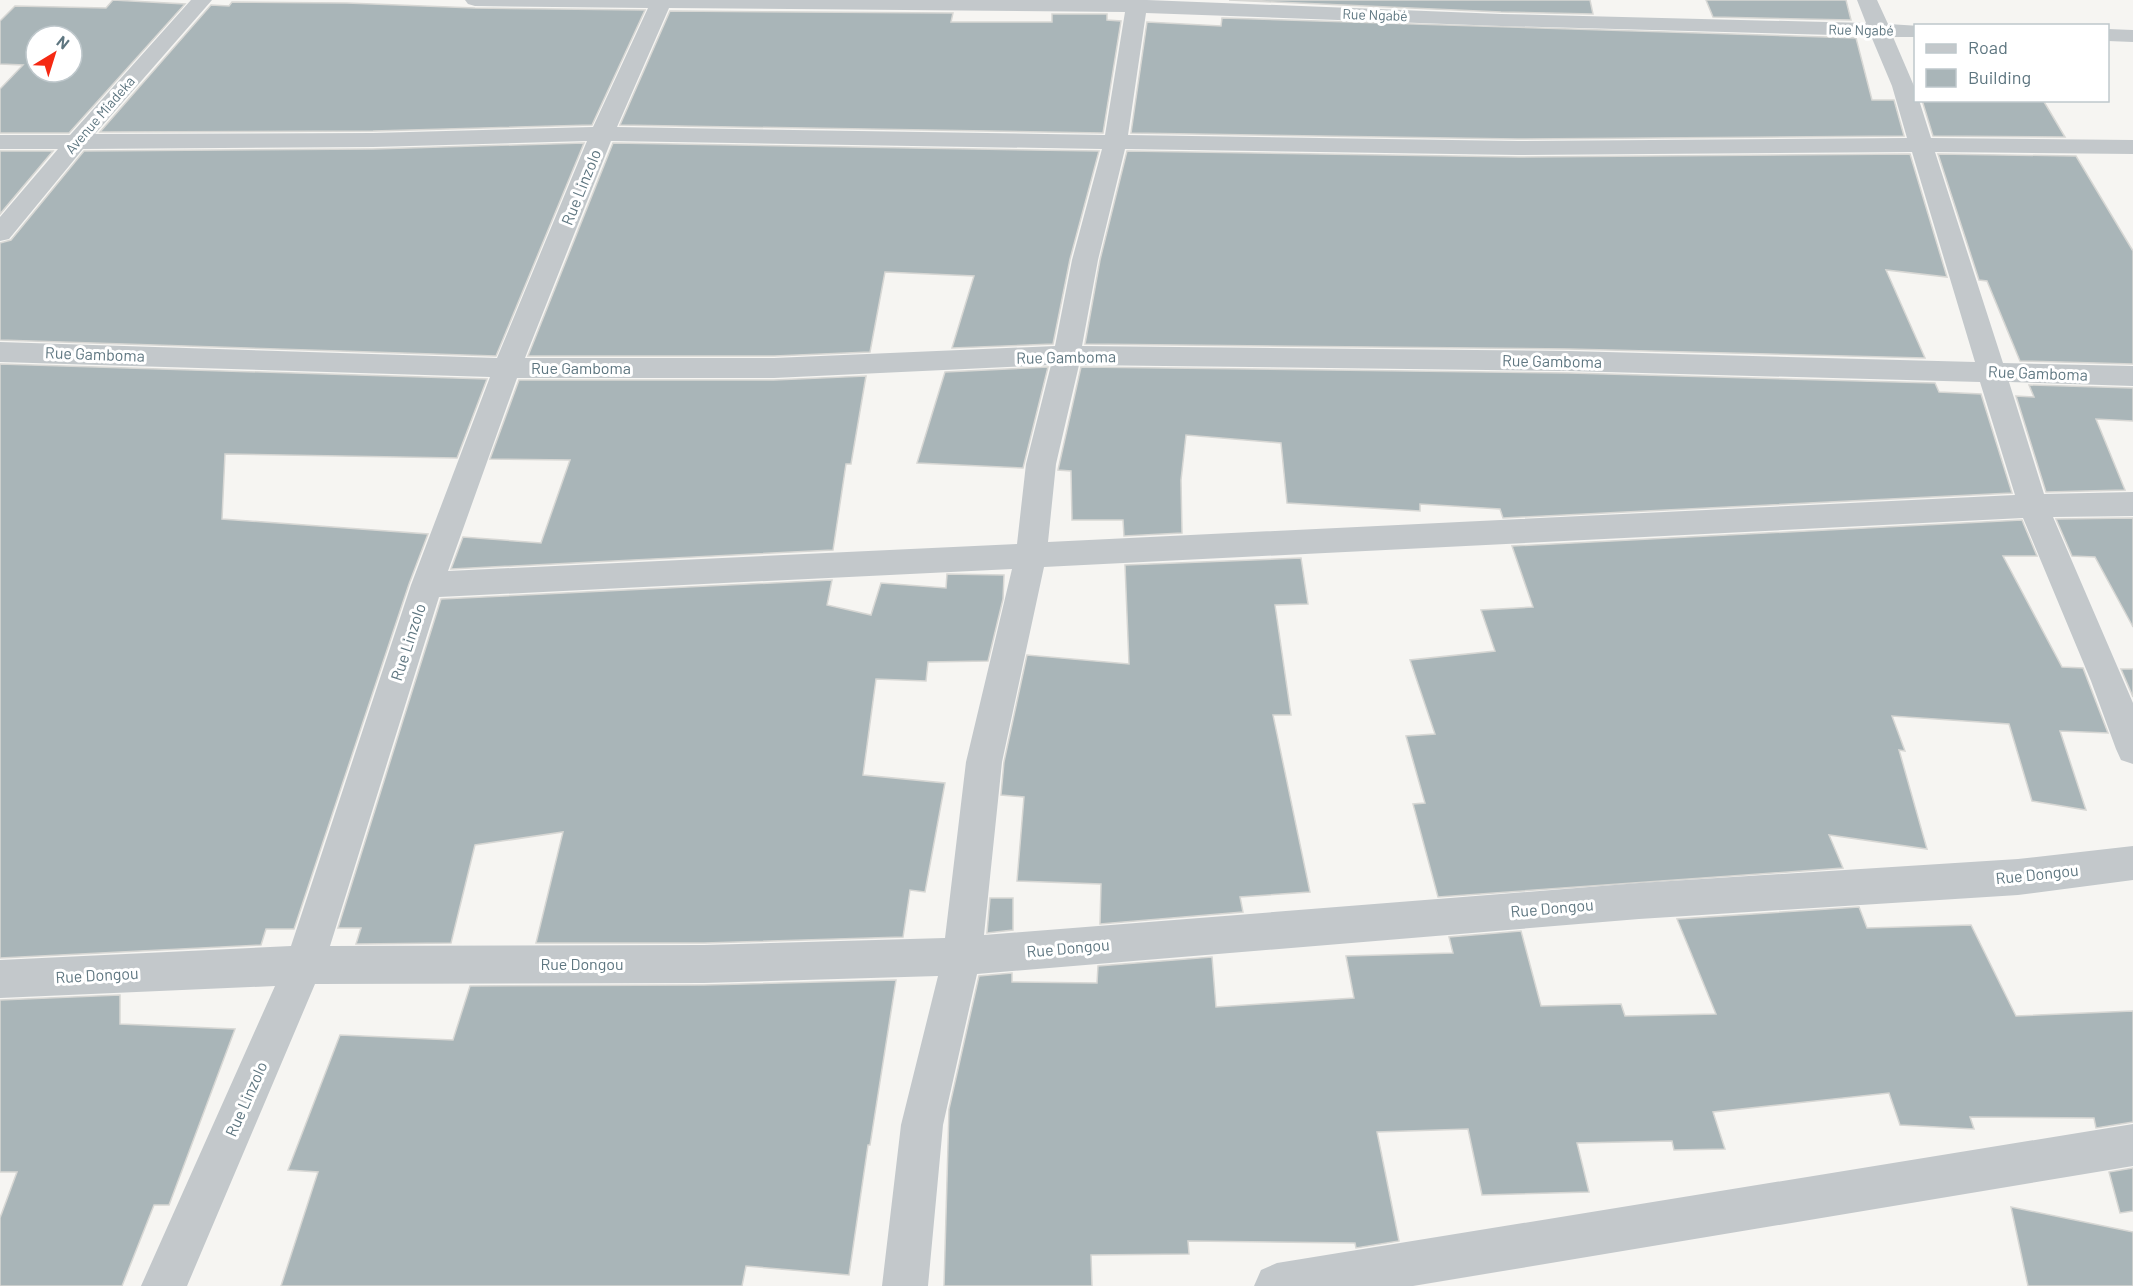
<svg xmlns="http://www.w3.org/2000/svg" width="2133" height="1286" font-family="Barlow,sans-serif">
  <rect width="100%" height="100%" fill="#f6f5f2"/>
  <path fill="#a9b5b8" stroke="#d7d7d4" stroke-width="1.5" fill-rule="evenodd" d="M113,0l72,4 -116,129h-69v-44l23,-24 -23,-1v-43l15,-15 91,2zM36,36h36v36h-36z
    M1229,0h361l3,14 -92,-2z
    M1706,0h140l5,20 -138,-3z
    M232,2l115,1 128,5 170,2 -53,115 -219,6 -273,1 111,-127 18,1z
    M670,11l283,2 -2,9h101v-8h55v6l14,1 -18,112 -483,-8z
    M1222,18l634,20 16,62h22l10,36 -386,3 -387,-6 16,-111 74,4z
    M1922,100h121l22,37 -132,-1z
    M584,143l-88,213 -496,-16v-97l11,-3 73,-89 289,-2z
    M613,143l486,8 -29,108 -17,85 -101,4 22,-72 -89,-4 -15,80 -96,4h-246z
    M0,151h53l-53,63z
    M1127,151l391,6 392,-3 37,123 -61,-7 39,88 -356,-9 -484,-5 15,-84z
    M1938,154l138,2 57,95v113l-113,-3 -33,-80 -8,-1z
    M0,364l487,15 -30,79 -232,-4 -3,65 206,15 -19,50 -115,345h-28l-5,16 -261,13z
    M1048,367l-25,101 -106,-5 28,-91z
    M1081,367l488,6 366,10 4,9 42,2 31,99 -509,25 -3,-9 -80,-5v7l-133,-8 -6,-60 -95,-8 -5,45 1,53 -58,3 -1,-16h-51l-1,-49 -13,-1z
    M866,376l-15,88h-5l-13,86 -382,19 12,-32 78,6 29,-83 -80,-1 29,-79h255z
    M2029,385l104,3v33l-37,-2 29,71 -79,2 -30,-96 18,1z
    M2133,518v109l-38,-70 -23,-1 -16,-37z
    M2022,520l15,36h-34l59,111 21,1 25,65 -48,-2 26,79 -54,-9 -23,-77 -117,-8 13,35 -6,-1 28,99 -98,-14 14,33 -405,29 -25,-93 12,-1 -19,-67 29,-2 -25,-74 85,-9 -14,-41 52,-3 -21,-61z
    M1301,558l7,46 -33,1 16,110h-18l37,177 -70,5 3,15 -143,12 1,-40 -84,-3 7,-84 -23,-2 3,-33 23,-107 102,9 -4,-99z
    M947,574l57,1 -1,24 -15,62 -60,1 -2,19 -50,-2 -13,96 82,8 -20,109 -15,-2 -7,47 -199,6h-168l27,-111 -88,13 -24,98 -95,1 5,-16h-23l103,-329 391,-19 -5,25 44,10 10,-32 65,5z
    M2121,669h12v28z
    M990,898h23v32l-26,3z
    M1859,907l8,21 104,-3 45,91 117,-5v111l-37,6 -2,-10 -124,-1 4,12 -74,-4 -11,-32 -176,19 12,37 -51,1 -2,-9 -95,2 12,49 -107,3 -14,-66 -91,3 22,109 -43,7 -1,-5 -167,-2 1,13 -98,1 1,31h-148l5,-177 30,-133 33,-3v9l85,1 1,-17 114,-9 4,50 138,-9 -8,-42 107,-3 -4,-16 72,-6 20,75 80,-2 4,12 91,-2 -39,-95z
    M896,980l-26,165h-2l-19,130 -103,-9 -4,20h-461l37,-114 -30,-2 52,-135 113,5 17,-54 234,-1z
    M120,995v29l115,5 -66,176h-15l-32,81h-122v-68l17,-46h-17v-172z
    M2133,1168v43l-13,2 -11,-41z
    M2011,1207l122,25v54h-105z"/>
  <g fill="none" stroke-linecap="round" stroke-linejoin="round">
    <path fill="#c3c8cb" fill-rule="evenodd" d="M191,0h21l-117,134 278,-1 220,-6 55,-119 -173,-2 -7,-2 -3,-4h682l354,14 365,9 -9,-23h20l11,24 32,2h-4v11h-23l21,49 2,14h3l12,38 202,2v14l-198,-2 68,211 130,3v20l-124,-4 35,112 89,-2v24l-80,1 80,186v61l-12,-4 -5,-11 -25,-68 -68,-163 -979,49 -42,195 -18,173 655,-52 379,-24 115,-13v34l-115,15 -379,24 -662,55 -34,151 -15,161h-46l19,-161 37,-149 -234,7 -389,1 -128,302h-46l134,-300 -275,12v-38l291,-14 120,-361 79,-208 -490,-15v-20l497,16 90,-217 -214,6 -290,2 -74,90 -9,2v-24l58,-68h-58v-14h70zM669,8l456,4 -20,123 -488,-8zM1146,13l355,13 370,10 21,50 15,52 -389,3 -390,-6zM611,141l491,8 -30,111 -17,86 -281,12h-249zM1125,149l393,6 394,-3 63,210 -406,-11 -487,-5 16,-86zM1051,365l-25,99 -9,80 -569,27 69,-193h257zM1079,365l490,6 411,11 35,113 -967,47 8,-78zM1012,569l-46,193 -21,176 -241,7 -374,1 109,-349z
      M2108,29l25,1v12l-25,-1z
      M2133,1124v42l-720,120h-159l7,-16 16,-7z"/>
  </g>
  <g text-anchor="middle" stroke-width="6" stroke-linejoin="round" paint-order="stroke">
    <g font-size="14" fill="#5e7680" stroke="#fff">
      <text transform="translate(1375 15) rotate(2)" y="5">Rue Ngabé</text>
      <text transform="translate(1861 30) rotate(1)" y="5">Rue Ngabé</text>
      <text transform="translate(100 115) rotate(-49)" y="5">Avenue Miadeka</text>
    </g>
    <g font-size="16" fill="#5e7680" stroke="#fff">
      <text transform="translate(581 187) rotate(-68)" y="6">Rue Linzolo</text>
      <text transform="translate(95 354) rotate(2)" y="6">Rue Gamboma</text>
      <text transform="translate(1066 357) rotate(-1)" y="6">Rue Gamboma</text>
      <text transform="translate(1552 361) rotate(1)" y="6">Rue Gamboma</text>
      <text x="581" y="374">Rue Gamboma</text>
      <text transform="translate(2038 373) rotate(2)" y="6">Rue Gamboma</text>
      <text transform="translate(408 642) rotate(-72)" y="6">Rue Linzolo</text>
      <text transform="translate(2037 874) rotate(-6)" y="6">Rue Dongou</text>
      <text transform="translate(1552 908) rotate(-5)" y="6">Rue Dongou</text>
      <text transform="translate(1068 948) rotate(-5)" y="6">Rue Dongou</text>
      <text x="582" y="970">Rue Dongou</text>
      <text transform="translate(97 975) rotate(-3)" y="6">Rue Dongou</text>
      <text transform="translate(246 1099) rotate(-66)" y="6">Rue Linzolo</text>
    </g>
  </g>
  <rect x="1914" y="24" width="195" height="78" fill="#ffffff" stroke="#bfc8cc" stroke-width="1.5"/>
  <rect x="1926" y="44" width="30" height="9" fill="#c3c8cb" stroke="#bfc8cc" stroke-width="1.5"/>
  <text x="1968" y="54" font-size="18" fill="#5e7680">Road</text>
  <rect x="1926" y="69" width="30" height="18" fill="#a9b5b8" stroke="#bfc8cc" stroke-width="1.5"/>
  <text x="1968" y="84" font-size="18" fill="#5e7680">Building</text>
  <g transform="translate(54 54) rotate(38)"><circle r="28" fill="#ffffff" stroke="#bfc8cc" stroke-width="1.5"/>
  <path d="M0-4.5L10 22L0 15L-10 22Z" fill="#f52913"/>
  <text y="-9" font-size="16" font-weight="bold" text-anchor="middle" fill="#5e7680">N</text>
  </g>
</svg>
